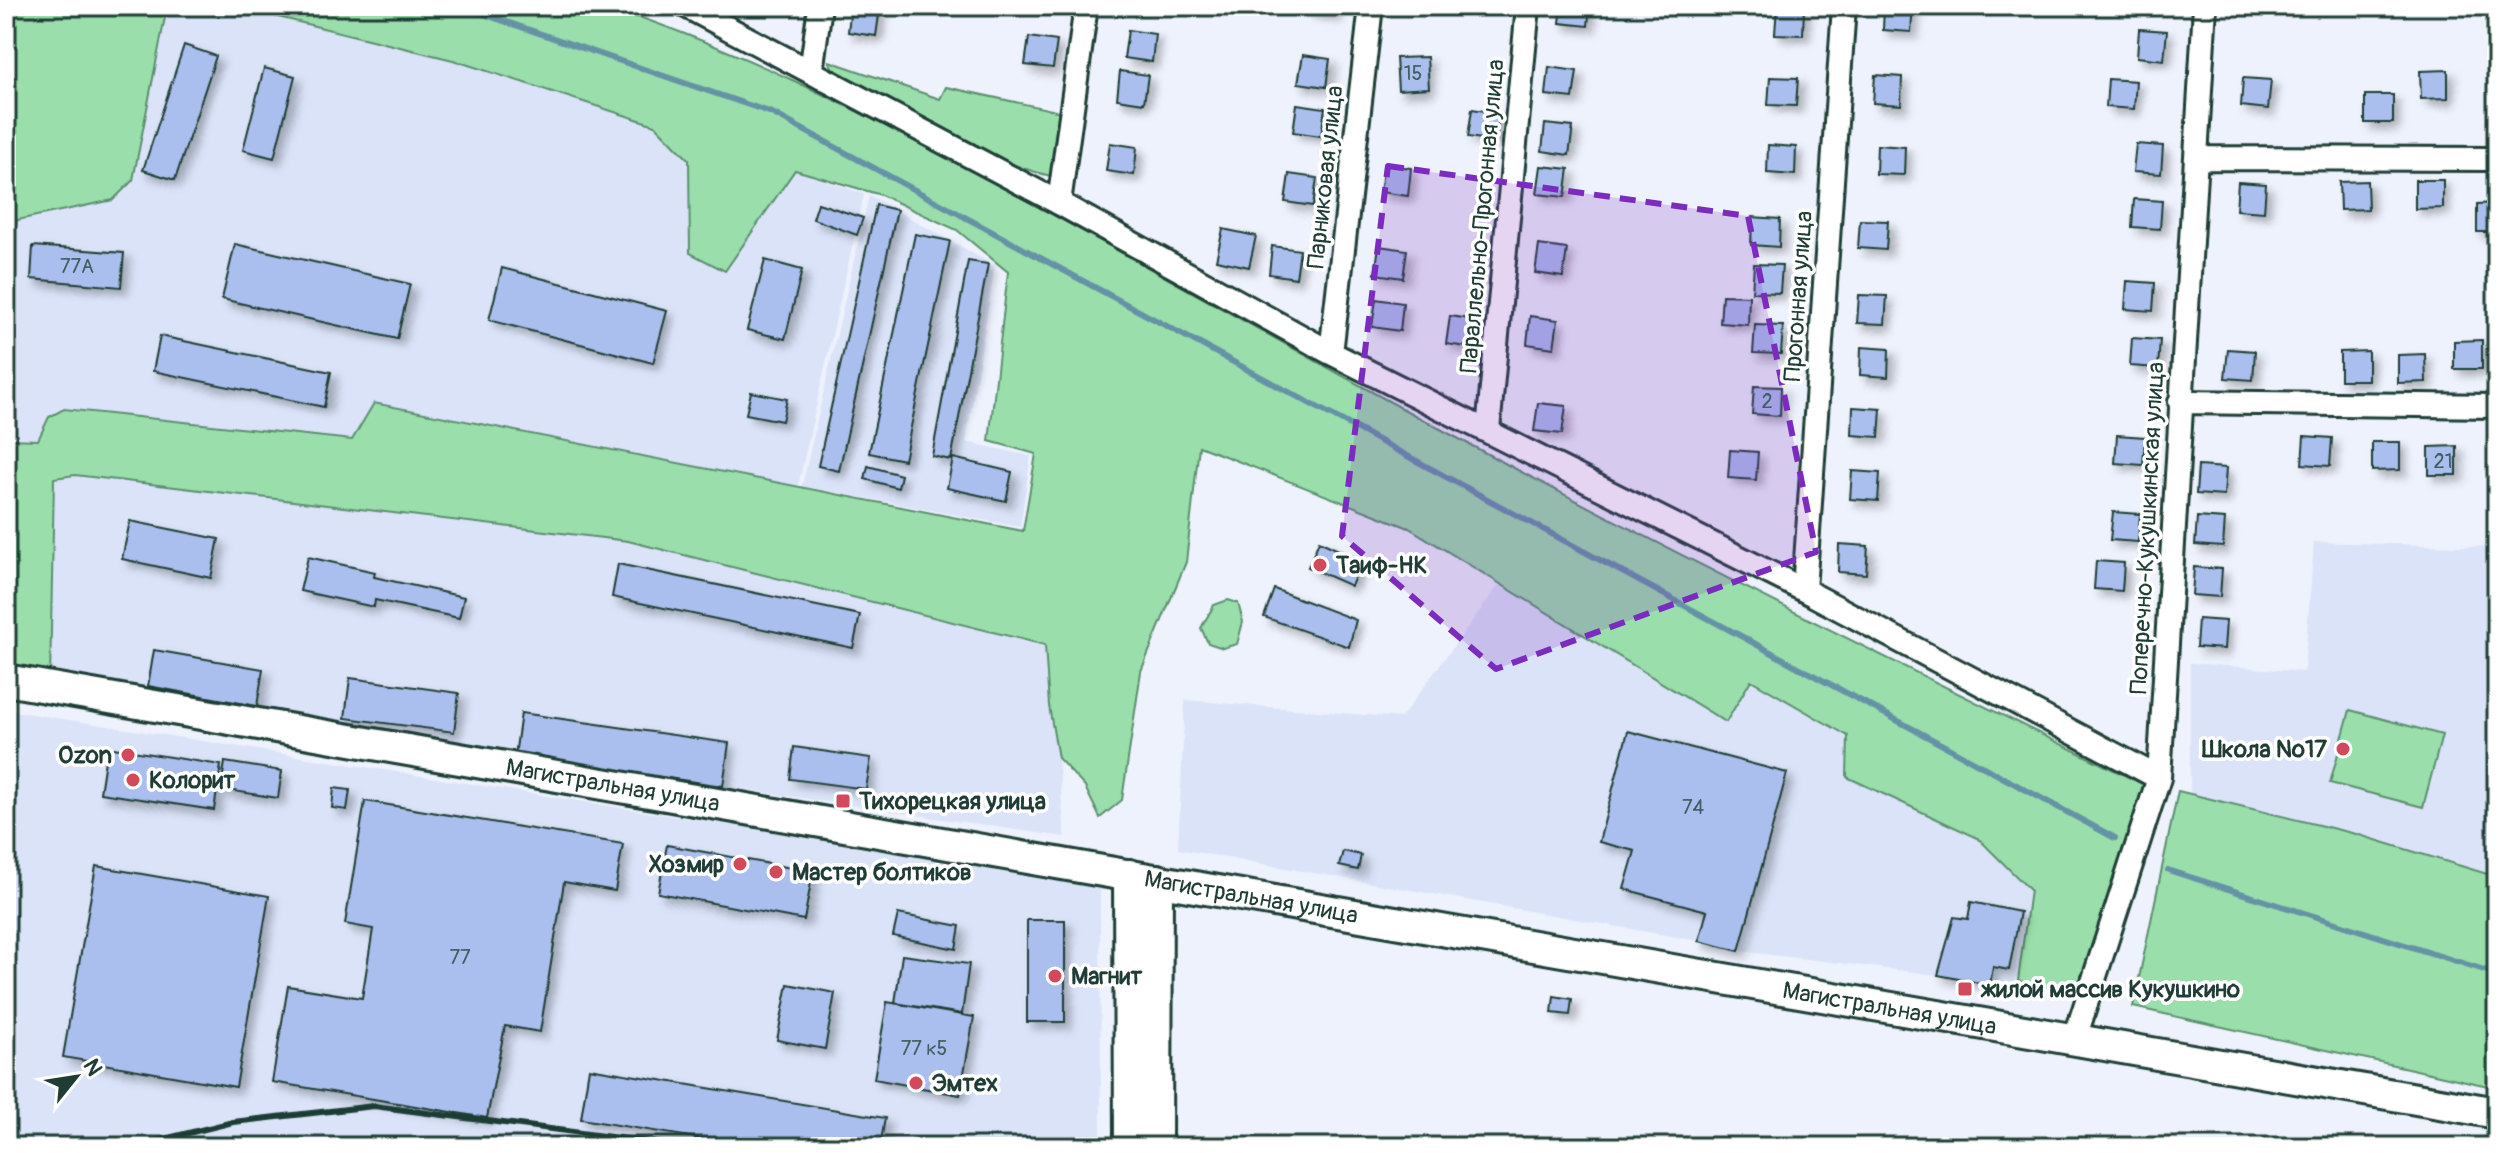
<svg xmlns="http://www.w3.org/2000/svg" width="2503" height="1153" font-family="Pangolin,sans-serif">
  <defs>
    <filter id="shadow"><feDropShadow dx="6" dy="6" stdDeviation="4" flood-color="#0004"/></filter>
  </defs>
  <rect width="100%" height="100%" fill="#eef2fc"/>
  <filter id="ink" filterUnits="userSpaceOnUse"><feTurbulence type="fractalNoise" baseFrequency=".0125" numOctaves="2"/><feDisplacementMap in="SourceGraphic" scale="16" xChannelSelector="R" yChannelSelector="G"/><feConvolveMatrix kernelMatrix="1 2 1 2 8 2 1 2 1" color-interpolation-filters="sRGB"/></filter>
  <g filter="url(#ink)">
    <path fill="#dae3f8" d="M166,12l104,3 183,45 202,65 34,35 1,93 35,17 70,-100 69,24 -66,292 -424,-83 -21,37 -288,-31 -16,8 -11,23 -32,-1v-172l11,-47 96,-20 20,-20z
      M869,195l126,71 -29,176 65,14 -11,71 -218,-41z
      M75,475l553,66 417,104 4,61 9,53 7,78 -550,-81 -465,-76 3,-201z
      M2314,542l183,5v350l-307,-72v-162l114,9z
      M1500,583l225,139 26,-43 98,57 -2,41 131,61 52,53 -12,90 -28,4 -52,-10 -199,-24 -40,-10 -521,-92 7,-149 216,18z
      M13,711l1087,173 1,263h-1095v-227z"/>
    <path fill="#9adfab" stroke="#5c8e70" stroke-width="2" d="M6,6h600c128,41 246,101 364,164 125,67 248,137 373,206 263,145 535,278 805,411l-72,204 -58,-10 12,-91 -52,-52 -131,-61 1,-41 -97,-56 -25,42 -317,-194 -210,-82 -13,116 -45,109 -19,129 -22,18 -15,-31 -27,-29 -9,-52 -4,-61 -417,-104 -553,-66 -21,3 -4,202 -44,-13v-228l32,1 11,-23 15,-8 288,31 22,-37 649,128 13,-77 -47,-13 19,-169 -51,-42 -76,-35 -86,-25 -70,101 -35,-18 -1,-93 -34,-35 -202,-65 -183,-45 -104,-3 -33,168 -20,20 -96,20 -11,47z
      M829,61l111,38 6,-12 115,25 -9,64c-43,-8 -209,-76 -223,-115z
      M1228,600l10,3 5,19 -6,22 -14,4 -15,-5 -7,-15 13,-23z
      M2350,710l92,25 -19,72 -93,-24z
      M2178,791l178,43 141,43v211l-364,-81z"/>
    <g fill="none" stroke-linecap="round" stroke-linejoin="round">
      <path stroke="#6593a6" stroke-width="6" d="M460,6l312,107 1343,725
        M2168,870l329,104"/>
    </g>
    <path fill="#abbfee" stroke="#1f3d34" stroke-width="2" filter="url(#shadow)" d="M851,6l29,2 -4,28 -28,-4z
      M1308,6h28l-1,9 -28,-4z
      M1562,6h28l-2,20 -28,-3z
      M1777,6l27,1 -1,28 -28,-1z
      M1884,6h29l-2,26 -28,-2z
      M2139,29l28,2 -3,29 -27,-3z
      M1128,30l27,4 -3,28 -28,-4z
      M1029,37l28,4 -4,27 -28,-3z
      M184,45l32,11 -41,124 -32,-10z
      M1303,55l27,4 -4,28 -28,-4z
      M1427,57l2,31 -31,2 -2,-32z
      M1549,67l28,4 -4,27 -27,-3z
      M264,68l31,8 -21,82 -31,-8z
      M2448,70v28l-27,1 -1,-28z
      M1120,71l28,4 -4,28 -27,-4z
      M1875,75l27,2 -1,28 -28,-2z
      M1770,77l28,1 -2,28 -28,-1z
      M2243,78l28,2 -3,29 -27,-3z
      M2108,79l28,2 -2,28 -28,-2z
      M2365,95h28v28h-28z
      M1297,104l28,4 -4,28 -28,-4z
      M1472,109l27,4 -3,28 -28,-4z
      M1545,124l28,3 -4,28 -27,-4z
      M1110,143l27,4 -3,28 -28,-4z
      M2136,144l27,2 -2,28 -28,-2z
      M1768,145l28,2 -1,28 -28,-2z
      M1877,145l28,2 -1,28 -28,-1z
      M1384,164l27,4 -3,28 -28,-4z
      M1541,166l28,3 -4,28 -28,-3z
      M1289,174l28,4 -4,28 -28,-4z
      M2415,180h28v28l-28,1z
      M2367,181l1,28 -28,1 -1,-28z
      M2238,182l28,2 -2,28 -28,-2z
      M2134,199l28,2 -2,28 -28,-2z
      M818,203l45,15 -6,17 -44,-16z
      M2497,203v29h-20v-28z
      M876,205l21,5 -58,261 -21,-5z
      M1752,217l28,2 -1,28 -28,-2z
      M1860,220l28,1 -2,29 -28,-2z
      M1223,229l33,7 -7,31 -33,-7z
      M915,234l35,7 -46,219 -35,-7z
      M235,244l175,40 -13,55 -175,-40z
      M1539,245l28,4 -4,28 -28,-4z
      M33,246l91,7 -3,34 -90,-8z
      M1272,246l28,4 -4,28 -27,-4z
      M1379,246l28,4 -4,28 -28,-4z
      M765,260l37,10 -17,69 -38,-9z
      M968,261l20,3 -37,196 -19,-4z
      M1754,264l28,1 -2,28 -28,-1z
      M502,268l165,43 -14,52 -164,-43z
      M2127,281l28,2 -2,28 -28,-2z
      M1722,295l27,1 -1,29 -28,-2z
      M1859,295l28,1 -2,28 -28,-1z
      M1376,299l27,4 -3,28 -28,-4z
      M1450,316l27,4 -3,28 -28,-4z
      M1530,316l28,4 -4,28 -27,-4z
      M1755,325l28,1 -2,28 -28,-1z
      M160,336l171,36 -7,35 -171,-36z
      M2132,338l28,2 -2,28 -28,-2z
      M2482,340v29h-28v-28z
      M1861,347l28,2 -1,28 -28,-2z
      M2228,349l27,2 -2,29 -28,-2z
      M2368,351v29h-28v-28z
      M2425,354l1,28 -28,1v-28z
      M1754,386l27,1 -1,29 -28,-2z
      M751,392l36,7 -5,22 -36,-7z
      M1538,403l28,3 -4,28 -28,-3z
      M1853,407l28,2 -2,28 -27,-2z
      M2117,435l28,2 -2,28 -28,-2z
      M2304,436l28,2 -2,28 -28,-2z
      M2372,442h28v28l-28,1z
      M2457,446v29h-28v-28z
      M2497,447v29h-7v-28z
      M1730,450l28,2 -2,28 -28,-2z
      M953,458l59,14 -6,29 -59,-13z
      M868,466l33,9 -3,13 -33,-9z
      M2198,466l28,2 -2,28 -28,-2z
      M1852,471l28,2 -2,28 -28,-2z
      M2113,512l27,2 -2,28 -28,-2z
      M2197,517l28,2 -2,28 -28,-2z
      M130,521l89,18 -8,39 -89,-19z
      M1319,541l43,20 -11,25 -43,-19z
      M1839,544l29,2 -2,28 -28,-2z
      M308,557l67,15 -1,5 90,20 -5,21 -84,-18 -1,7 -74,-16z
      M2096,561l28,2 -2,28 -28,-2z
      M618,564l242,51 -7,33 -241,-51z
      M2194,567l28,2 -2,28 -28,-2z
      M1274,589l82,31 -7,27 -85,-30z
      M2198,619l28,2 -2,28 -28,-2z
      M154,650l109,19 -6,37 -109,-20z
      M350,678l109,15 -5,39 -109,-14z
      M521,713l208,30 -6,43 -208,-30z
      M1628,731l159,42 -48,178 -40,-10 8,-30 -83,-22 11,-38 -36,-9z
      M107,747l114,18 -7,45 -114,-17z
      M794,747l77,11 -5,31 -76,-10z
      M225,762l57,9 -4,27 -57,-9z
      M334,788l16,2 -3,20 -15,-2z
      M365,801l258,43 -8,47 -51,-9 -24,150 -35,-6 -18,92 -215,-36 16,-96 74,12 11,-69 -28,-5z
      M667,845l146,27 -9,48 -146,-27z
      M1343,851l18,4 -3,15 -19,-4z
      M96,866l173,30 -33,191 -173,-30z
      M1971,902l49,10 -11,58 -16,-3 -3,18 -52,-10 16,-58 14,2z
      M898,914l62,12 -4,23 -63,-13z
      M1027,920h38v102h-38z
      M902,955l67,9 -7,50 -67,-11z
      M788,984l47,9 -10,56 -48,-9z
      M1554,996l18,3 -2,16 -18,-2z
      M887,1002l87,15 -14,78 -86,-16z
      M589,1068l296,50 -5,29h-130l-169,-28z"/>
    <g fill="none" stroke-linecap="round" stroke-linejoin="round">
      <defs>
        <path id="street" d="M686,6l373,197 272,150 473,237 355,188
          M811,72l9,-66
          M2197,158l300,1
          M1059,203l27,-197
          M1331,353l40,-347
          M2180,402l317,4
          M1488,430l40,-424
          M1804,590l40,-584
          M2074,1041l85,-263 46,-772"/>
        <g id="secondary">
          <path id="s1" d="M6,680c831,143 1660,291 2491,433"/>
          <path d="M1129,875l1,272"/>
          <path d="M1156,1147l1,-267"/>
        </g>
      </defs>
      <use href="#street" stroke="#1f3d34" stroke-width="28"/>
      <use href="#secondary" stroke="#1f3d34" stroke-width="36"/>
      <use href="#street" stroke="#fff" stroke-width="22"/>
      <use href="#secondary" stroke="#fff" stroke-width="30"/>
      <path stroke="#1f3d34" stroke-width="6" d="M132,1147l101,-25 141,-16 314,41"/>
    </g>
  </g>
  <path fill="#7b2cbf" fill-opacity="0.2" stroke="#7b2cbf" stroke-width="6" stroke-dasharray="16 10" stroke-linejoin="round" d="M1388,166l360,50 68,336 -320,117 -154,-133z"/>
  <g fill="#d1495b" stroke="#fff" stroke-width="3">
    <circle cx="1320" cy="565" r="8"/>
    <circle cx="2343" cy="749" r="8"/>
    <circle cx="128" cy="755" r="8"/>
    <circle cx="133" cy="780" r="8"/>
    <rect x="835" y="793" width="16" height="16" rx="4"/>
    <circle cx="740" cy="864" r="8"/>
    <circle cx="776" cy="872" r="8"/>
    <circle cx="1055" cy="976" r="8"/>
    <rect x="1957" y="981" width="16" height="16" rx="4"/>
    <circle cx="916" cy="1083" r="8"/>
  </g>
  <g text-anchor="middle" stroke-width="7" stroke-linejoin="round" paint-order="stroke">
    <g font-size="20" fill="#425e62">
      <text x="1413" y="80">15</text>
      <text x="77" y="273">77А</text>
      <text x="1767" y="408">2</text>
      <text x="2443" y="468">21</text>
      <text x="1693" y="814">74</text>
      <text x="460" y="964">77</text>
      <text x="924" y="1055">77 к5</text>
    </g>
    <g font-size="24" fill="#1f3d34" stroke="#fff">
      <text transform="translate(1325 177) rotate(-84)" y="8">Парниковая улица</text>
      <text transform="translate(1482 216) rotate(-85)" y="8">Параллельно-Прогонная улица</text>
      <text transform="translate(1798 296) rotate(-86)" y="8">Прогонная улица</text>
      <text transform="translate(2147 528) rotate(-87)" y="8">Поперечно-Кукушкинская улица</text>
      <text dy="8" stroke="none"><textPath href="#s1" startOffset="616">Магистральная улица</textPath></text>
      <text dy="8" stroke="none"><textPath href="#s1" startOffset="1264">Магистральная улица</textPath></text>
      <text dy="8" stroke="none"><textPath href="#s1" startOffset="1912">Магистральная улица</textPath></text>
    </g>
    <g font-size="24" font-weight="bold" fill="#1f3d34" stroke="#fff" text-anchor="start">
      <text x="1336" y="573">Таиф-НК</text>
      <text x="2327" y="757" text-anchor="end">Школа №17</text>
      <text x="112" y="763" text-anchor="end">Ozon</text>
      <text x="149" y="788">Колорит</text>
      <text x="859" y="809">Тихорецкая улица</text>
      <text x="724" y="872" text-anchor="end">Хозмир</text>
      <text x="792" y="880">Мастер болтиков</text>
      <text x="1071" y="984">Магнит</text>
      <text x="1981" y="997">жилой массив Кукушкино</text>
      <text x="932" y="1091">Эмтех</text>
    </g>
  </g>
  <rect width="2503" height="1153" fill="none" stroke="#fff" stroke-width="32"/>
  <rect x="16" y="16" width="2471" height="1121" fill="none" stroke="#1f3d34" stroke-width="3" filter="url(#ink)"/>
  <g transform="translate(76 1077) rotate(60)" stroke="#ffffff" stroke-width="6" paint-order="stroke">
  <path d="M0-6L14 30L0 20L-14 30Z" fill="#1f3d34"/>
  <text y="-12" font-size="22" font-weight="bold" text-anchor="middle" fill="#1f3d34">N</text>
  </g>
</svg>
